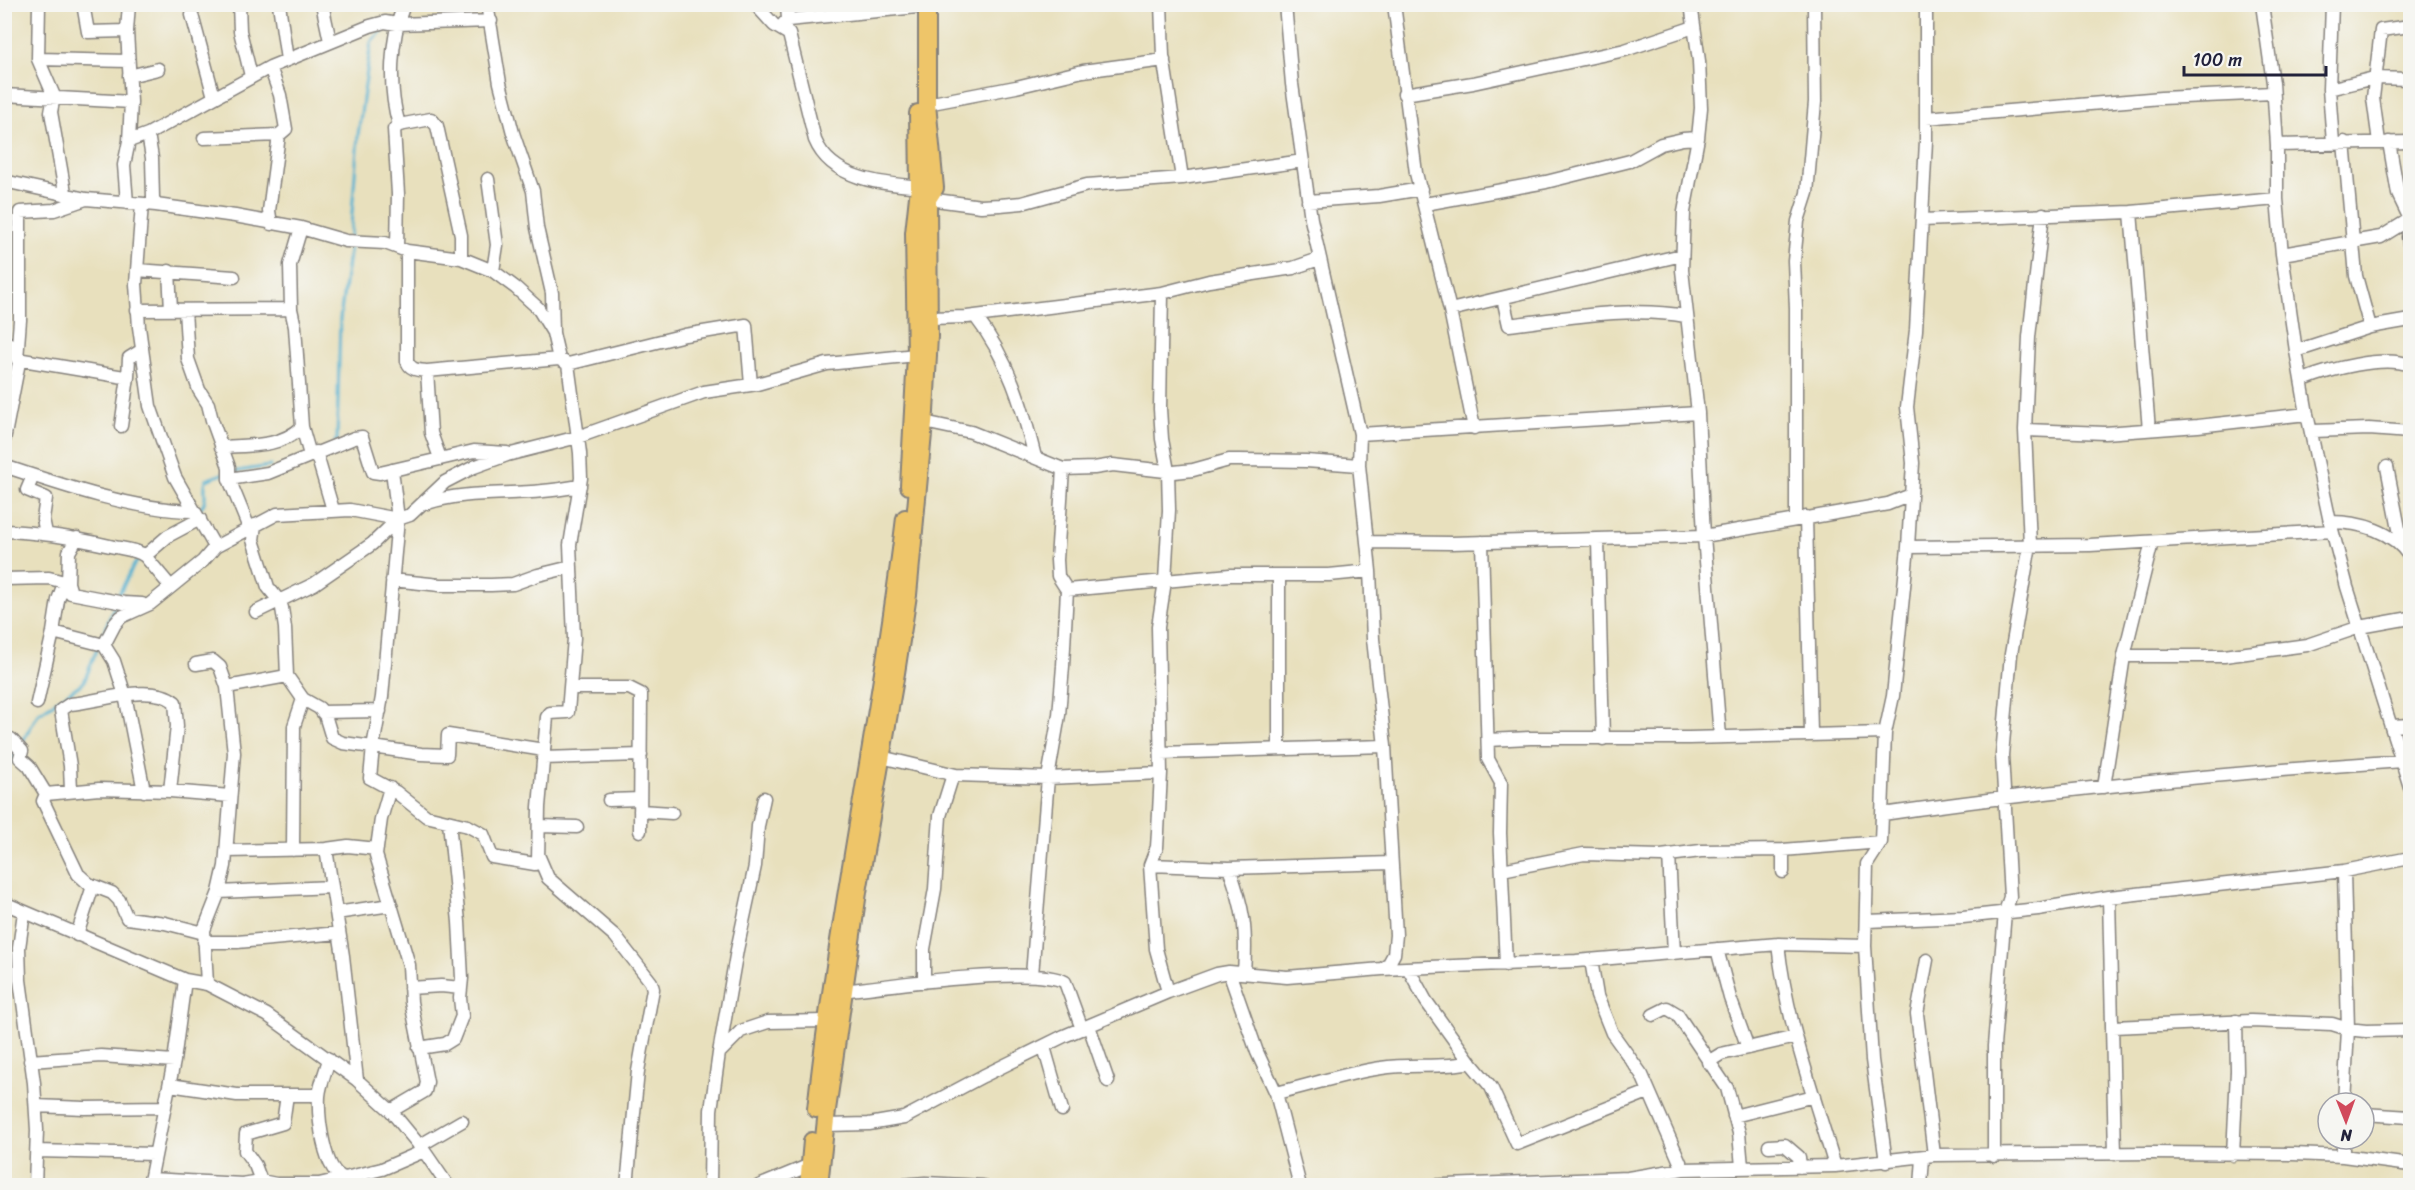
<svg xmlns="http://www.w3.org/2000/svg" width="2415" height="1190" font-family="Sriracha,sans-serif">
  <rect width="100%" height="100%" fill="#f6f6f2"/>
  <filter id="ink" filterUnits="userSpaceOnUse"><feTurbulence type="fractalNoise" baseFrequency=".0167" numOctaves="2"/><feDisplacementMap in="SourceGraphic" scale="12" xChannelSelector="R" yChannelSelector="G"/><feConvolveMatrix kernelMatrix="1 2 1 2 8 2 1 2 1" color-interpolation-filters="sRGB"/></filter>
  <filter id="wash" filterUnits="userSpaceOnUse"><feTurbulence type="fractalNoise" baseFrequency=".008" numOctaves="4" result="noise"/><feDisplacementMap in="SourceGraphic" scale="24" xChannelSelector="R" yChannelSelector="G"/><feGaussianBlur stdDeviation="1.35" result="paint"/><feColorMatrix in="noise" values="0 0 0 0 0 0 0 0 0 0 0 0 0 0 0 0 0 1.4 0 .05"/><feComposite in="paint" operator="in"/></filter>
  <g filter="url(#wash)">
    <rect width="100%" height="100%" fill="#e8e0bd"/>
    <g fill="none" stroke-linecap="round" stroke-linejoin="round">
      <path stroke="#52b1d1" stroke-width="3" d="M350,239l8,-104 13,-93 16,-16
        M335,441l2,-1 3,-121 10,-73
        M232,472l38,-6
        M199,509c11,-9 3,-17 7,-29l19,-7
        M117,598l17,-33 7,-8
        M102,637l13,-33
        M20,746l18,-32 46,-32 14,-36
        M4,774l11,-20"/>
    </g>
  </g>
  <g filter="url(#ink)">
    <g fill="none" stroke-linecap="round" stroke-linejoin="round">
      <defs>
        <path id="minor" d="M39,4l-1,55 16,37 -3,16 14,80
          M83,4l5,28 39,-1
          M239,4l1,27 11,45
          M279,4l8,56
          M322,4l8,37
          M755,4l19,21 15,9 26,106c17,41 70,44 109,47
          M787,4l1,16
          M1161,4l2,52 19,122
          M1394,4l22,169 34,137 24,118
          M1691,4l8,57 2,47 -3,30 -14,74 -2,58 16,143 6,123 16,201
          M2262,4l11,79 4,62v54l5,55 14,97 11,63 23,108 17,65 63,200
          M2332,4l-3,85 4,54
          M192,15l22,82
          M786,31l-2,-8 4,-3 129,-13
          M38,59l90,2
          M270,67l10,28 6,34 -7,6 -10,76 2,13
          M129,76l29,-7
          M2329,89l45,-11 36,1
          M1404,94l69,-11 152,-33 69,-23
          M4,95l127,7
          M927,104l89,-17 67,-16 81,-11
          M1926,118l235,-20 112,-5
          M399,125c-11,-38 -9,-84 5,-121
          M148,134l4,24 1,40 3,7
          M204,138l75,-3
          M129,141l19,-7 122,-67 100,-41 15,-4 12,2 94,-3
          M2344,142l12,134 14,51
          M2379,142l-6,-44 8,-68 29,-4
          M2389,142l9,52 12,25 -2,18 2,12
          M2277,145l133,-3
          M488,179l9,66 -4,26
          M4,181l82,18 70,6 79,11 66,12 45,13 39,2 22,8 54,7 32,13 23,17 22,20 14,23
          M928,199l53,7 19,-1 22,-2 65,-18 95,-7 121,-17
          M1308,201l71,-5 42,-7
          M127,203l-3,-38 5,-24 2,-39 -4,-71 2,-27
          M142,204l-6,80 3,43 11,79 25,71 40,70
          M1425,204l121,-22 84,-21 31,-17 22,-5 15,-1
          M2131,212l18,218
          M1922,220l209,-8 146,-13
          M301,228l-11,37 1,44 4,18 7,100 8,28
          M397,247l1,-53 -4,-65 5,-4 32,-6 6,7 24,109v23
          M407,251v110c3,9 11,9 20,10
          M2282,254l99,-17 29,-18
          M137,270l97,7
          M169,271l2,38
          M1162,293l-2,116 2,30 6,32 1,39 -4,71 -7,46 3,146 -3,59 -1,15 -7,18 79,3c15,41 18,61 15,105
          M1503,298l6,27c58,-7 119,-19 177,-9
          M137,310l154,-1
          M185,310l3,49 11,31 9,14 4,16 17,47v12l20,49
          M1450,310l232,-55
          M975,316c34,44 47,89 60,141
          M929,318l38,-1 195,-24 47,-12 84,-13 26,-9
          M4,341l9,5 4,13 107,18h4l1,-19 13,-8v-4
          M2296,351l74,-24 40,-7
          M568,364l117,-29 61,-10 5,60
          M2303,380c27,-11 80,-25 107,-15
          M924,422l47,10 92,37 31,-1 19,-3 61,7 19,-2 36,-10h9l68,1 53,4
          M121,426l7,-49
          M2025,430l80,3 93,-7 109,-12
          M2313,431l56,-2 41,3
          M1360,434l338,-21
          M4,440l15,-78 -2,-3 3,-39v-108l34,-2 32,-11
          M221,447c28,-2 59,1 81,-20
          M316,452l17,58
          M440,458l-9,-25 -4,-62 132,-12
          M4,466c57,19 130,44 189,45
          M2387,467l15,77
          M392,470l6,49 -16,178 -9,50 48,7 26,1 1,-20 96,15 3,-33 3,-4 18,-1 6,-74 -4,-93 11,-67 -1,-25 -12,-89 -9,-5 -6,-26 -1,-40 -15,-65 -4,-37 -20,-58 -13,-50 -13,-79
          M33,476l-6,14 19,8 -3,21 3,14
          M229,479l39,-6 86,-35 8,-1 11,35 7,1 94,-22 33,2
          M427,503c37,-12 78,-8 116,-12 12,-1 25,-3 37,-5
          M1806,517l5,217
          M1796,519v-211l-2,-47 4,-40 9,-28 8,-91 -1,-98
          M2330,522c31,0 63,9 80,35
          M255,525l-2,15 10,31 5,16 12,15 2,6 3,20 2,48 16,23 16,9 6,7 7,23 11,5 30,4 -3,31 26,14 30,24 42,10 15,8 9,23 43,7 3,-3 1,-54 5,-57
          M4,531c37,1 71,7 106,15 12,3 26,3 35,10
          M1598,540l5,199
          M1367,542l84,1 253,-7 184,-32 23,-9
          M1482,542l6,217 13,24 -1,50 6,132
          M1908,547l182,-2 242,-14
          M145,556l23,-20 32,-17
          M145,556l26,31
          M1279,575v174
          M4,579l45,-1 19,5 3,10 53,10 18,1
          M392,580l48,5h51l22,-1 25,-9 33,-8
          M1067,590l163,-15h99l41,-4
          M256,612l58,-28 58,-40 26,-25 12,-4 35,-33 29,-15 33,-12 71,-18 126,-45 53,-8 70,-20 89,-9
          M53,632l51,13 10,16 11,34 19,96
          M104,645l11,-21 6,-7 29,-13 53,-43 12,-14 62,-33 73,-4 48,9
          M2124,656h100l83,-11 53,-18 50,-9
          M196,664l17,-3 7,6 7,20 7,66 -9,113 -6,26 -15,38 3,54
          M227,687l60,-11
          M571,688h58l12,6 -1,137
          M37,703l16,-71 5,-32 5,-14 5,-3 1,-31 8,-14
          M322,712l58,-1
          M2391,726l19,-1
          M11,739l11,12 -2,7 9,8 17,28
          M1488,740l42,-2h159l196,-5
          M1161,753l224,-7
          M881,757l75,18
          M543,758l98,-3
          M2104,787l20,-131 28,-114
          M390,788l-9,31 -5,36 33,110 2,37 16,80 -2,9 -34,20
          M71,791l-1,-25 -9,-56 9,-6c29,-2 81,-22 105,-2l2,24 -7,65
          M609,800l31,-1
          M640,811l32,2
          M1883,814c172,-25 346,-41 519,-53
          M539,826l38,1
          M326,849l17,107 14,124
          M293,850l1,-124 9,-27
          M227,851l99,-2 22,-3 29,3
          M1669,855l5,98
          M539,857l9,21 67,58 36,46 2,7 -15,82 -11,115
          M1150,865l6,84 12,43
          M1229,868l162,-5
          M1502,870l82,-16 77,2 40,-5 82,-1 98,-8
          M2344,871l4,158 -4,74
          M1783,872v-22
          M219,892l113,-5
          M2109,897l6,257
          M4,903l181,77 22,4 60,31 90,65 34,31 33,40 24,35
          M24,912l-5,36 1,32 14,103 3,47 -2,56
          M336,913l55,-8
          M1868,921l95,-4 75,-8 71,-12 235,-26 66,-13
          M204,933l-39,-10 -38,-5 -8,-18 -7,-7 -23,-9 -11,-10 -35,-73 3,-7 53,-5 71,2 60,5
          M77,935l16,-49
          M204,942h33l102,-9
          M1778,944c8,76 35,148 57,222
          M1717,949l13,49 18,50
          M1591,960l6,36 15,37 30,42 41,94
          M1927,960l-10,54 17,141
          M1408,968l18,33 44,61 21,25 26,57 131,-52
          M1382,969l194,-8 202,-17 87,2
          M1229,972l28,80 19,41 24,93
          M1032,975l16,-197 11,-63 4,-49 4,-76 -9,-14 -1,-16 6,-91
          M924,982v-33l11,-60 5,-73 11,-35 5,-6 92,3 113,-5
          M410,988l31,-2 20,2
          M843,991c41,-5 192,-26 222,-9l17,47
          M1653,1015l14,-7 10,6 50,74 12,45 3,34
          M1089,1026l19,55
          M2113,1027l138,-6 81,3 16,5 18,2 44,-1
          M1044,1047l18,63
          M419,1048l26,-4 8,-5 9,-23 -2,-18 2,-20 -3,-56 -10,-100
          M719,1053l18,-103 18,-84 3,-40 6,-28
          M329,1059c-3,12 -9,25 -10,37 -1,19 4,77 26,82l37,-9 42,-18
          M30,1061l71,-5 73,5
          M1708,1062l13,-8 75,-17
          M170,1085l67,10h82
          M1276,1093c35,-8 70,-20 105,-25 30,-5 60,1 89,-6
          M36,1106l48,2 81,-1
          M2364,1114l46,3
          M1734,1116l80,-20
          M825,1125l44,-1 35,-6 79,-42 81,-40 104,-44 49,-18 12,-2 58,5 95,-8 6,-4 6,-11 2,-19 -11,-189 -12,-107 -3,-68 -11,-106 1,-31 -49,-215 -19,-135 -7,-80
          M419,1146l43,-25
          M1769,1146l16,-1 14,12 1,10
          M37,1151l117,3
          M2233,1155l4,-84 -1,-50
          M1994,1156v-110l11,-134 5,-15 -8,-142 9,-101 19,-109 -5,-115 4,-93 14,-123
          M2343,1156v-17
          M1886,1162l-14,-102 -7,-114 2,-82 14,-22 4,-109 8,-37 15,-149 5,-84 -6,-56 9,-77 10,-189v-137
          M150,1179l92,5 19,-3 15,3h43l26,-6
          M261,1181l-6,-16 -10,-14 1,-17 37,-11 4,-28
          M149,1186l25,-125 11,-81
          M710,1186l1,-76 8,-57 22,-22 27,-9 58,-1
          M759,1186l51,-21
          M891,1186l34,-3 58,3
          M1420,1186l208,-8 55,-9 152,-3 99,-11 216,-2 143,1 50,2 67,9
          M1921,1186l2,-28"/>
        <path id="major" d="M909,486l7,-131 -2,-122 5,-46 -1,-74
          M816,1109c22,-198 65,-393 89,-591
          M808,1186l4,-45
          M819,1186l8,-76 31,-218 38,-219 12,-78 17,-183 4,-76 -1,-137 7,-11 -8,-84v-100"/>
      </defs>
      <use href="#minor" stroke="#85817c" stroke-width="15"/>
      <use href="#major" stroke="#85817c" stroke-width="20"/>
      <use href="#minor" stroke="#fff" stroke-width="12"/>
      <use href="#major" stroke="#eec569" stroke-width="16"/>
    </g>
  </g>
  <rect width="2415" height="1190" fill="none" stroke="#f6f6f2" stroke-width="24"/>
  <g transform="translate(2346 1121) rotate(179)"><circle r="28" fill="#f6f6f2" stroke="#a1a1a9" stroke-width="1.5"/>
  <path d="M0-4.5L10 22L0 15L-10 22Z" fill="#d1495b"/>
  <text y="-9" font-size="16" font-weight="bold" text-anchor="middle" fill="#22223b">N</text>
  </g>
  <path d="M2184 66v9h142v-9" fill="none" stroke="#22223b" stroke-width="3"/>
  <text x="2193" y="66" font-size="18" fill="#22223b" stroke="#f6f6f2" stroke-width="4.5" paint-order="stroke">100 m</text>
</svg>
